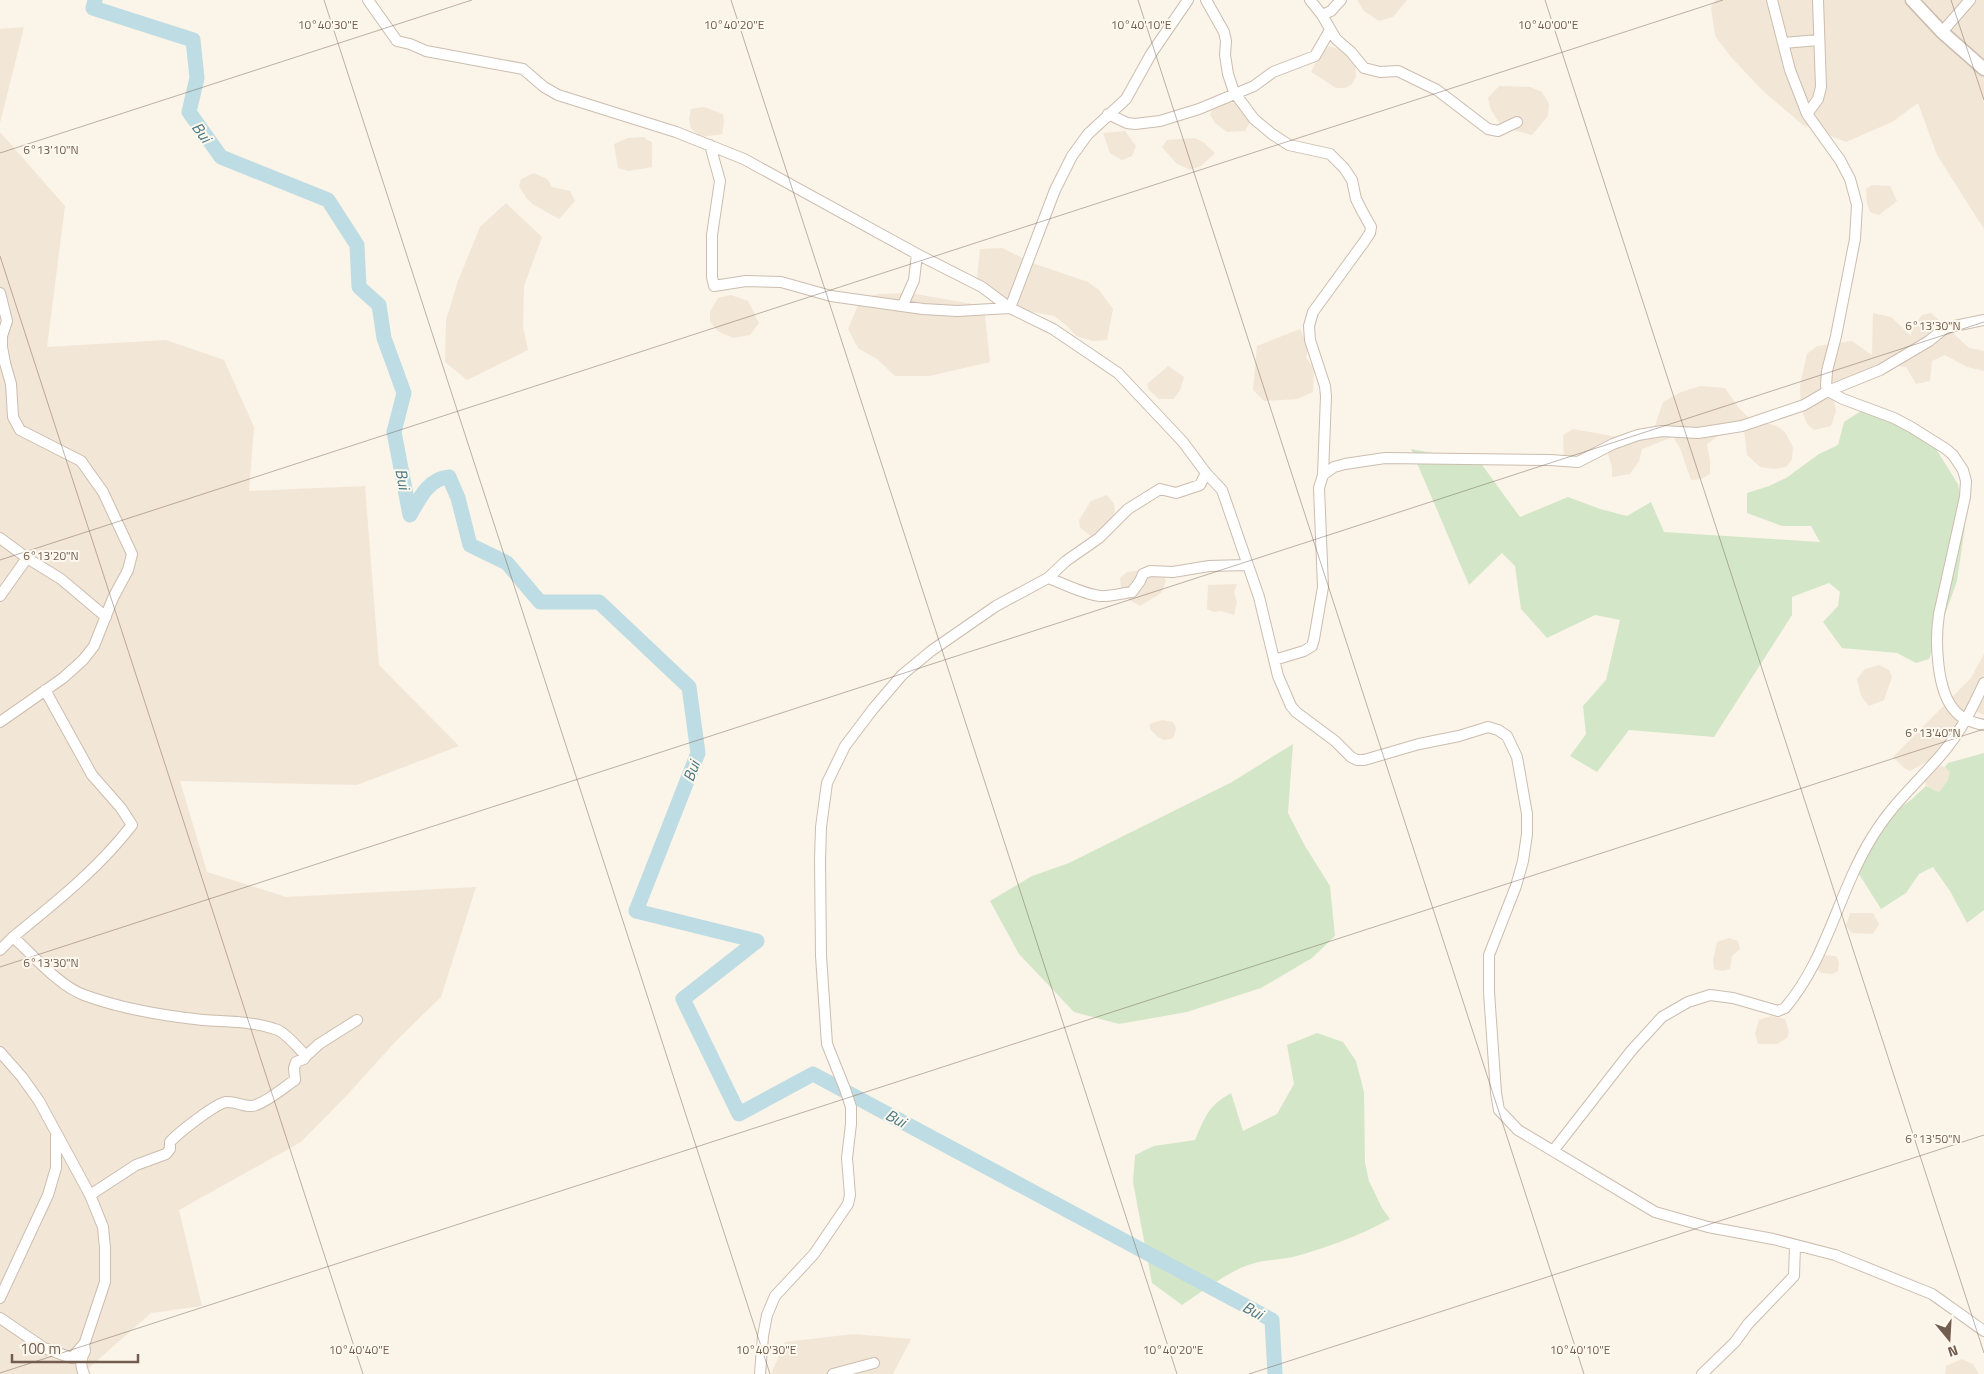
<svg xmlns="http://www.w3.org/2000/svg" width="1984" height="1374" font-family="'Titillium Web',sans-serif">
  <rect width="100%" height="100%" fill="#fbf4e8"/>
  <path fill="#f2e6d7" d="M1357,0h50l-14,17 -14,4 -15,-10z
    M1716,0h268v229l-47,-74 -19,-52 -26,19 -46,20 -43,-17 -40,-34 -32,-34 -16,-21 -4,-29z
    M24,27l-24,96v-94z
    M1330,46l11,4 14,13 1,14 -5,8 -6,3h-9l-25,-16 12,-25z
    M1499,86l31,1 12,5 7,12 -1,12 -16,19 -30,-8 -11,-17 -3,-12z
    M1224,102l15,1 10,8 1,11 -5,9 -18,1 -12,-9 -5,-8 2,-5z
    M704,107l19,7 1,8 -2,12 -21,3 -10,-8 -2,-10 2,-10z
    M1125,131l11,15 -4,10 -10,4 -12,-7 -7,-20z
    M0,132l65,74 -18,141 119,-7 58,20 30,67 -5,64 116,-5 14,179 80,81 -102,39 -177,-4 27,91 79,25 190,-10 -35,110 -45,44 -48,53 -47,48 -122,68 23,96 -51,7 -69,61h-82z
    M644,137l3,3 5,2v25l-24,4 -10,-3 -4,-24 14,-6z
    M1195,138l8,4 12,11 -14,13 -11,4 -14,-7 -14,-16 5,-7z
    M534,173l13,6 5,8 18,4 5,10 -16,18 -25,-14 -7,-6 -8,-13 2,-7z
    M1872,185l18,1 7,15 -18,14 -9,-3 -3,-8 -1,-15z
    M506,203l36,34 -18,49 -1,41 5,23 -61,30 -22,-18 1,-42 12,-39 22,-54z
    M1002,248l33,16 53,18 11,8 14,19 -6,31 -14,1 -17,-5 -11,-12 -11,-8 -31,-6 -30,-19 -16,-12 3,-30z
    M910,293l74,13 6,56 -61,14h-34l-18,-17 -19,-11 -10,-19 13,-31 18,-4z
    M731,295l17,6 11,22 -9,12 -16,3 -15,-6 -9,-10v-10l8,-14z
    M1873,313l18,4 20,19 1,-8 10,-13 9,-2 38,35 15,3v20l-17,-4 -22,-12 -13,6 -2,20 -14,3 -10,-17 -8,-1 -40,12 -25,17 3,16 -5,15 -17,4 -7,-6 -6,-16 -1,-23 7,-31 10,-8 35,-5 20,14z
    M1300,329l8,19 -2,9 8,12 -1,23 -16,7 -33,2 -11,-11 4,-44z
    M1168,366l16,11 -4,13 -6,9h-15l-10,-9 -2,-6z
    M1700,386l25,2 13,19 12,12 27,7 8,6 8,15 -1,12 -6,8 -12,2 -14,-2 -13,-12 -3,-26 -23,5 -14,10 3,17v13l-9,5 -10,1 -11,-32 -7,-11 -31,12 -3,12 -9,13 -18,3v-10l-5,-16 -43,6 -1,-22 10,-6 55,10 25,-8 10,-29 18,-10z
    M1107,495l7,9 1,7 -2,10 -18,16 -4,-1 -11,-8 -1,-8 12,-19z
    M1148,567l16,8 2,6 -5,12 -21,13 -18,-10 -2,-18 7,-6 9,-1z
    M1237,584l-3,8 3,10 -3,13 -13,-4 -7,1 -7,-3 1,-24z
    M1984,654v61l-12,-5 -44,51 -18,10 -6,-3 -11,-11 78,-79z
    M1879,665l10,5 3,7 -8,23 -15,6 -8,-10 -4,-17 8,-10z
    M1162,720l11,2 3,6 -2,8 -3,3 -7,1 -6,-3 -8,-8v-5z
    M1937,765l8,2 6,5 -3,8 -9,12 -13,-6 -1,-5 2,-7z
    M1850,913h23l6,11 -6,10 -21,-1 -6,-7z
    M1729,938l9,3 2,8 -8,7 -2,13 -8,2 -8,-2 -1,-8 4,-19z
    M1819,955l17,1 3,6 -1,9 -6,3 -10,-1 -9,-6z
    M1771,1016l14,3 4,13 -2,6 -10,6h-19l-3,-10 4,-14z
    M853,1334l58,5 -18,35h-122l14,-32z
    M1962,1359l11,5 6,10h-34l1,-8z"/>
  <path fill="#d3e7c8" d="M1864,409l35,5 27,19 32,51 7,42 -8,55 -28,78 -13,4 -19,-10 -55,-5 -19,-26 15,-16 2,-14 -11,-9 -37,14v18l-78,122 -85,-7 -32,42 -27,-16 16,-22 -3,-28 23,-26 14,-60 -25,-5 -48,23 -26,-29 -6,-43 -13,-13 -33,32 -58,-136 69,13 40,55 48,-20 32,12 27,7 24,-14 13,30 156,10 -9,-16h-29l-35,-13v-20l22,-7 17,-8 33,-24 19,-9 6,-23z
    M1293,744l-5,69 17,33 25,40 5,50 -23,22 -51,30 -74,24 -68,12 -45,-12 -55,-58 -29,-53 42,-25 37,-13 163,-81z
    M1984,753v157l-17,13 -17,-32 -17,-24 -14,7 -13,19 -25,16 -24,-38 30,-54 24,-17 15,-14 13,6 9,-12 2,-8 -5,-5 3,-4z
    M1317,1033l26,9 13,19 8,31 1,71 4,18 13,27 8,11c-29,16 -64,29 -97,38 -14,3 -31,3 -45,8 -20,7 -48,28 -66,40l-30,-22 -19,-101 2,-27 19,-9 41,-6c10,-23 13,-34 36,-47l12,38 34,-17 17,-30 -7,-39z"/>
  <g fill="none" stroke-linecap="round" stroke-linejoin="round">
    <path stroke="#bedce3" stroke-width="15" d="M95,0l-2,8 100,32 4,38 -8,34 32,45 107,43 29,45 2,42 20,18 5,33 20,55 -10,39 16,83c9,-16 19,-37 39,-38l9,21 12,47 37,18 33,39h59l90,85 9,66 -62,158 121,30 -74,58 56,115 74,-40 459,246 3,54"/>
    <defs>
      <path id="minor" d="M368,0l29,41 13,3 16,7 97,18 21,18 14,8 118,37 68,27 173,95 65,33 28,21 43,21 65,44 65,69 23,31 16,17 37,107 19,79 13,30 5,6 39,29 16,16 6,3h7l55,-16 40,-8 29,-9 10,3 9,6 10,21 10,57v20l-4,27 -7,25 -27,69v37l7,101 3,17 19,20 137,82 53,15 65,12 62,16 97,39 52,37
        M1206,0l18,32 2,9 -1,14 3,19 6,18 20,27 18,15 17,11 41,9 14,14 8,12 4,19 5,10 10,18 -1,6 -6,9 -51,70 -4,14 1,14 15,46 1,10 -3,79
        M1310,0l12,15 14,24 15,13 13,16 16,4 18,-1 39,19 51,39 10,2 19,-9
        M1772,0l18,70 17,44 33,46 10,19 7,26 -2,34 -19,97 -9,35 -1,15 2,5 15,8 51,19 17,9 35,22 7,6 10,15 3,11 -1,16 -26,117c-4,26 -3,78 17,98 7,8 18,11 28,13
        M1322,15l9,-4 10,-11
        M1942,32l28,-32
        M1784,43l34,-3
        M1108,114l19,9 8,1 25,-3 39,-12 55,-23 19,-14 42,-16 15,-26
        M1807,114l11,-15 3,-12 -3,-87
        M710,145l10,36 -8,54v42l2,9 32,-5 35,1 50,14 92,13 34,2 53,-3 45,-118 17,-34 16,-22 38,-35 25,-45 37,-54
        M0,293l7,28 -5,15v11l3,16 6,21 2,33 7,13 61,31 22,31 29,62 -4,16 -15,28 -19,48 -11,14 -20,18 -63,44
        M903,305l11,-25 3,-26
        M0,538l27,20 34,21 45,38
        M1048,578c17,6 35,16 52,18 10,1 22,-3 32,-4l8,-11 3,-7 7,-3 23,1 36,-6 38,-1
        M0,596l27,-38
        M1274,660l30,-9 8,-5 2,-7 9,-52 -4,-99 4,-13 11,-8 11,-3 40,-6 165,2 28,2 35,-18 25,-9 24,-4 36,2 44,-7 62,-21 24,-14 52,-21 49,-29 16,-13 39,-8
        M13,937c43,-35 85,-68 119,-112l-11,-17 -29,-33 -47,-85
        M0,950l13,-13c20,18 46,49 71,58 35,13 81,21 119,25 24,2 51,1 75,10 10,5 20,18 28,26l13,-12 38,-24
        M0,1052l22,25 17,24 51,94 13,32 2,21v34l-21,63 1,6c-5,8 -5,15 -1,23
        M1553,1151l78,-100 31,-34 26,-15 22,-7 23,3 45,13 7,-3c42,-49 53,-115 86,-169 20,-34 45,-55 70,-84 19,-22 31,-46 43,-72
        M90,1195l46,-30 30,-11 4,-5v-7c8,-9 45,-38 56,-40 11,-1 20,7 30,3 14,-5 27,-17 39,-25l-1,-12 2,-6 8,-3 2,-3
        M0,1298l48,-103 8,-27v-33
        M0,1318l44,30 28,10 11,-13
        M760,1374l3,-38 4,-21 8,-19 39,-42 34,-50 2,-9 -3,-37 4,-34v-17l-6,-18 -18,-45 -6,-88 -1,-96 1,-33 6,-44 18,-37 28,-37 29,-34 29,-24 65,-45 52,-28 18,-17 33,-23 29,-29 32,-20 16,4 24,-8 6,-12
        M833,1374l41,-11
        M1702,1374l33,-32 13,-18 46,-48 1,-31"/>
      <path id="tertiary" d="M1912,0l30,32 42,37"/>
    </defs>
    <use href="#minor" stroke="#ccbdaf" stroke-width="12"/>
    <use href="#tertiary" stroke="#ccbdaf" stroke-width="15"/>
    <use href="#minor" stroke="#fff" stroke-width="10"/>
    <use href="#tertiary" stroke="#fff" stroke-width="12"/>
  </g>
  <path fill="none" stroke="#725d4e" stroke-width="1" stroke-opacity="0.45" d="M324,0l446,1374M731,0l446,1374M1138,0l446,1374M1545,0l439,1353M1951,0l33,100M0,153l472,-153M0,256l363,1118M0,560l1723,-560M0,967l1984,-645M0,1373l1984,-644M1249,1374l735,-239"/>
  <g text-anchor="middle" stroke-width="4" stroke-linejoin="round" paint-order="stroke">
    <g font-size="16" font-style="italic" fill="#4a7884" stroke="#fdf8ee">
      <text transform="translate(202 132) rotate(54)" y="6">Bui</text>
      <text transform="translate(403 479) rotate(79)" y="6">Bui</text>
      <text transform="translate(691 771) rotate(-69)" y="6">Bui</text>
      <text transform="translate(896 1118) rotate(28)" y="6">Bui</text>
      <text transform="translate(1253 1310) rotate(28)" y="6">Bui</text>
    </g>
  </g>
  <g font-size="12" text-anchor="middle" fill="#725d4e" stroke="#fdf8ee" stroke-width="4" stroke-linejoin="round" paint-order="stroke">
    <text x="328" y="29">10°40'30"E</text>
    <text x="734" y="29">10°40'20"E</text>
    <text x="1141" y="29">10°40'10"E</text>
    <text x="1548" y="29">10°40'00"E</text>
    <text x="51" y="154">6°13'10"N</text>
    <text x="1933" y="330">6°13'30"N</text>
    <text x="51" y="560">6°13'20"N</text>
    <text x="1933" y="737">6°13'40"N</text>
    <text x="51" y="967">6°13'30"N</text>
    <text x="1933" y="1143">6°13'50"N</text>
    <text x="359" y="1354">10°40'40"E</text>
    <text x="766" y="1354">10°40'30"E</text>
    <text x="1173" y="1354">10°40'20"E</text>
    <text x="1580" y="1354">10°40'10"E</text>
  </g>
  <g transform="translate(1949 1339) rotate(162)" stroke="#fdf8ee" stroke-width="4" paint-order="stroke">
  <path d="M0-4L9 19L0 12L-9 19Z" fill="#725d4e"/>
  <text y="-8" font-size="14" font-weight="bold" text-anchor="middle" fill="#725d4e">N</text>
  </g>
  <path d="M12 1354v8h126v-8" fill="none" stroke="#725d4e" stroke-width="2.5"/>
  <text x="20" y="1354" font-size="15" fill="#725d4e" stroke="#fdf8ee" stroke-width="4" paint-order="stroke">100 m</text>
</svg>
